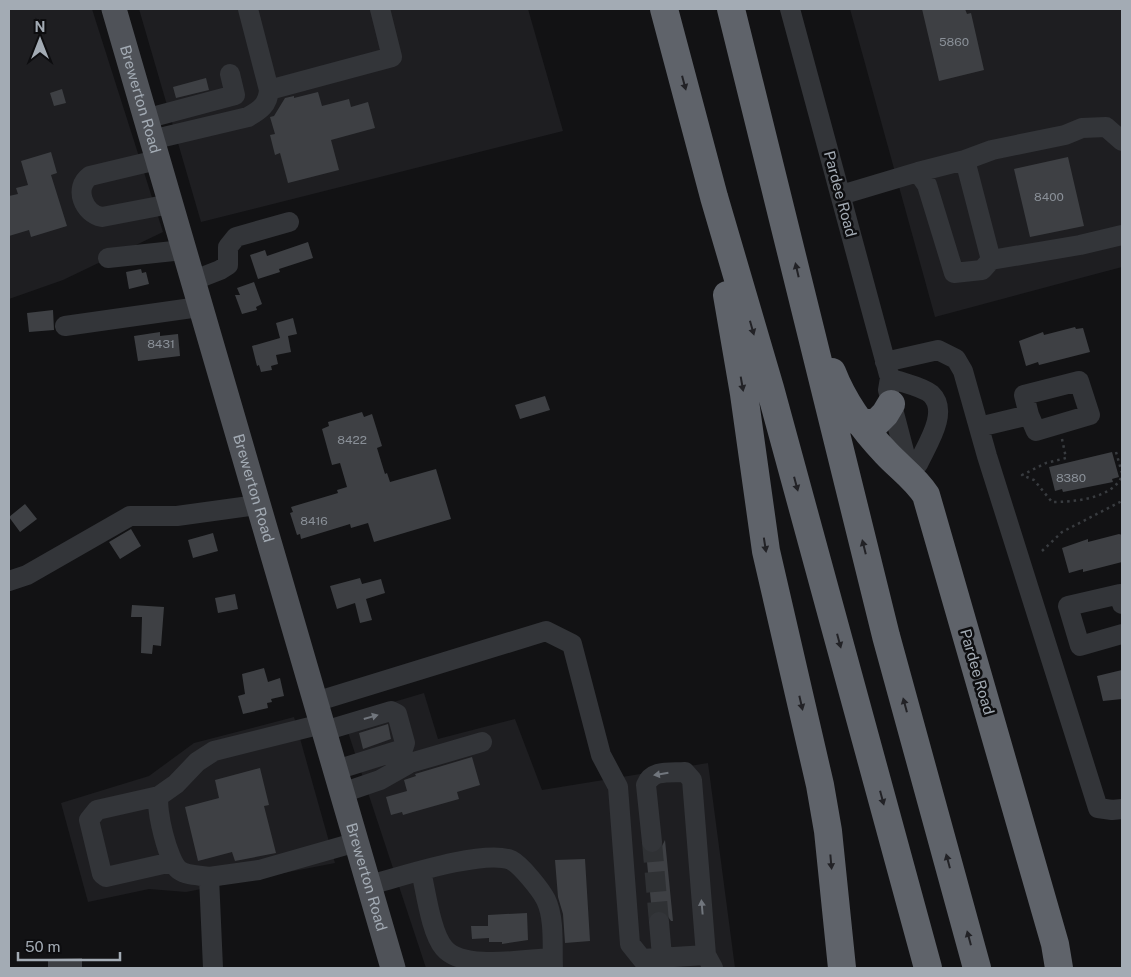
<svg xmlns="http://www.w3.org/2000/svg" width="1131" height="977" font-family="'Public Sans',sans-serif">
  <rect width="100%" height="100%" fill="#121214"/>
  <path fill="#1e1e21" d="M9,9h83l71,223 -100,48 -54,19z
    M139,9h389l35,122 -362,91z
    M850,9h272v258l-187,50z
    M424,693l14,46 77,-20 27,71 166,-27 27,205h-309l-83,-251z
    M294,717l41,146 -149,29 -37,-3 -61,13 -27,-99 88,-27 45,-33z"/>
  <path fill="#3e4044" d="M922,9h43l2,5 4,-1 13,57 -45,11z
    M206,78l3,12 -33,8 -3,-11z
    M62,89l4,14 -12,3 -4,-13z
    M318,92l4,14 27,-7 2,8 17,-5 7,26 -44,12 8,30 -51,13 -8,-30 -5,2 -5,-20 5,-1 -5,-17 4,-1 11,-18 9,-2v2z
    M51,152l6,21 -6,2 16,51 -36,11 -2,-7 -20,6v-40l9,-2 -2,-6 12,-3 -7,-24z
    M1068,157l16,69 -54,11 -16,-68z
    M308,242l5,16 -34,11 1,3 -22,7 -8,-24 15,-5 2,6z
    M141,269l1,4 4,-1 3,12 -20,5 -3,-17z
    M254,282l8,22 -6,3 1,3 -15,4 -7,-19h5l-3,-7z
    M53,310l1,20 -25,2 -2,-19z
    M293,318l4,16 -9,2 3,16 -15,3 2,9 -7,2 1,4 -11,2 -2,-7 -2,1 -5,-20 28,-8 -4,-15z
    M1075,327l1,2 7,-1 7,24 -51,13 -1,-3 -12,4 -7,-25 24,-9 1,3z
    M160,332v4l18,-2 2,22 -42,5 -4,-25z
    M545,396l5,14 -30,9 -5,-14z
    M362,412l2,5 8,-3 10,32 -5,2 8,26 2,-1 3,9 46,-13 15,50 -77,23 -6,-19 -17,5 -1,-4 -49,15 -1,-5 -3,1 -7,-22 3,-1 -2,-5 47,-14 -1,-3 10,-3 -7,-24 -8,2 -10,-36 7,-3 -1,-4z
    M1112,452l7,25 -7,2 1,3 -50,10 -1,-3 -7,2 -6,-24z
    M25,504l12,15 -17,13 -11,-15z
    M131,529l10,17 -21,13 -11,-17z
    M213,533l5,18 -25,7 -5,-18z
    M1119,534l3,1v27l-39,10v-3l-14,4 -7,-25 26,-9v3z
    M360,578l2,6 19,-5 4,14 -19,6 6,21 -12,3 -5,-20 -18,6 -7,-23z
    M235,594l3,15 -20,4 -3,-15z
    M132,605l32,2 -3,39 -8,-1 -1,9 -11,-1 1,-36h-11z
    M264,668l4,14 12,-4 4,18 -13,3 1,3 -5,1 1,5 -25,6 -5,-18 7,-2 -3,-20z
    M1122,670v29l-19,2 -6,-25z
    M388,724l3,15 -28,10 -4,-16z
    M472,757l8,28 -23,7 2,7 -46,13 -10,3 -1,-3 -11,3 -5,-18 21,-6 -3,-11 12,-4 -1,-2z
    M260,768l9,37 -5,1 12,47 -41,8 -3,-9 -34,9 -13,-54 34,-9 -4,-18z
    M665,840l8,81h-2l-7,-10 -12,2 -6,-61 7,2 6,-2z
    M585,859l5,82 -25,2 -2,-29 -5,-17 -3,-37z
    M527,913l1,27 -26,4v-2h-13v-4l-17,1 -1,-13h17v-11z
    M82,958v10h-34v-9z"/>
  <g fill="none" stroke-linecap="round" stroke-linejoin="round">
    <path stroke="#2f3134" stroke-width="20" stroke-dasharray="20 10" stroke-linecap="butt" d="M652,842l7,80"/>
    <path stroke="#393c40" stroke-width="2.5" stroke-dasharray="2.5 4" stroke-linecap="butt" d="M1062,439l4,19 -20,5 -24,12 12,5 18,22c21,0 60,-3 70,-26
      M1116,452l6,21
      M1042,551l20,-19 60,-31"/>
    <path stroke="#333539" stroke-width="20" d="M790,9l99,366
      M269,90l123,-33 -12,-48
      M145,119l90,-24 -5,-21
      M151,140l97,-23c12,-7 20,-12 21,-27l-21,-81
      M157,160l-67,16c-17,12 -6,38 12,41l68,-13
      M918,172l47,-12
      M841,195l77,-23 9,13 27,88 28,-3 9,-10 89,-15 42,-10
      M108,258l75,-8
      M991,260l-26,-100 27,-10 73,-15 17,-7 24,-1 16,14
      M192,281l28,-11 8,-5v-18l8,-10 53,-15
      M65,326l134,-19
      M885,362l53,-12 18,9 7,12 24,85 111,352 14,2 10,-1
      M890,378l-2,12 23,88
      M890,378c12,5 31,8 41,16 19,18 -5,52 -13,70
      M979,427l50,-12 -5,-20 55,-14 11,34 -54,16 -7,-16
      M9,581l18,-6 103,-59h47l80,-11
      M1122,604l-2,-10 -52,12 12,40 42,-12
      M315,702l231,-71 26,13 29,111 17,32 12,157 12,15 64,-4
      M324,731l67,-20 6,3 8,29 -2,6 -67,21
      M342,793l38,-13 30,-17 72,-21
      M159,796l-62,14 -8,10 13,54 4,3 66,-15
      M652,842l-6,-57c6,-16 24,-12 39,-13l7,8 14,175 7,13
      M421,871c5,21 10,62 23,77 19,23 81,11 108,10
      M209,877c-9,-2 -22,-1 -30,-7 -11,-8 -24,-62 -20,-74l17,-12 21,-22 17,-11 108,-27
      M370,885c30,-8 113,-36 141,-25 10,5 30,30 35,40 9,19 6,48 7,68
      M659,922l4,46
      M213,968l-4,-91 50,-7 98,-28"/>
    <path stroke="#4f5258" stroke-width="25" id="s1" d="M114,9l279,959"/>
    <path stroke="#5f636a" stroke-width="28" d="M664,9l50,188 56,191 158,580
      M731,9l155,627 91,332
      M727,295l17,99 22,157 54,234 8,46 14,137
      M832,372c12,31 31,57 54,81 14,15 29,25 40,42l129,449 4,24
      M860,423h16l9,-9 6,-10"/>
  </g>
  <defs><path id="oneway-solid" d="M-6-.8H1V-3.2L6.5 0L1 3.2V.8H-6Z" transform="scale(1.25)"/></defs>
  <g fill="#222226">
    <use href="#oneway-solid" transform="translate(684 83) rotate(75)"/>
    <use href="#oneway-solid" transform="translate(797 270) rotate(-103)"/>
    <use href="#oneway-solid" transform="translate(752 328) rotate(74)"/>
    <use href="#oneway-solid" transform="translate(742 384) rotate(80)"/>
    <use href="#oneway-solid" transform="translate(796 484) rotate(75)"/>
    <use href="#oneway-solid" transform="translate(765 545) rotate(81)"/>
    <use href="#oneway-solid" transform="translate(864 547) rotate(-104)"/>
    <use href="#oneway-solid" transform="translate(839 641) rotate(75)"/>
    <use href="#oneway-solid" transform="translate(801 703) rotate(77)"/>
    <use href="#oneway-solid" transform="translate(905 705) rotate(-105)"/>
    <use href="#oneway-solid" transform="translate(882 798) rotate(75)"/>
    <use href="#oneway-solid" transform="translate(948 861) rotate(-105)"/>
    <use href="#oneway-solid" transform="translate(831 862) rotate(85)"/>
    <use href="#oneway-solid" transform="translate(969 938) rotate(-105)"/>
  </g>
  <g fill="#71767d">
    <use href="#oneway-solid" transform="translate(371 717) rotate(-16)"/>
    <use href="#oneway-solid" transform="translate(661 774) rotate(171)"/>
    <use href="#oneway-solid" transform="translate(702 907) rotate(-95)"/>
  </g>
  <g text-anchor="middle" stroke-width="5" stroke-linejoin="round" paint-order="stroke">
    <g font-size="12" fill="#8a9098">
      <text x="954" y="46">5860</text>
      <text x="1049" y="201">8400</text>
      <text x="161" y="348">8431</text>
      <text x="352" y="444">8422</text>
      <text x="1071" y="482">8380</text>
      <text x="314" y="525">8416</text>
    </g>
    <g font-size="15" fill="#a3abb4" stroke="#0d0d0f">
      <text dy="5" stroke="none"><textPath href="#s1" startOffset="94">Brewerton Road</textPath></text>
      <text transform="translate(840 194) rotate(75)" y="5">Pardee Road</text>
      <text dy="5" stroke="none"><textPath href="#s1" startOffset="499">Brewerton Road</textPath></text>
      <text transform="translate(977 672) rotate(74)" y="5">Pardee Road</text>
      <text dy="5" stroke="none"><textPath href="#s1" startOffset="904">Brewerton Road</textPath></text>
    </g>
  </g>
  <rect width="1131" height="977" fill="none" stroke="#a3abb4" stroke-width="20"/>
  <g transform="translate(40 40)" stroke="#0d0d0f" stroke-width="4" paint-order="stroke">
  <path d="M0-4L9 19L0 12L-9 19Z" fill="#a3abb4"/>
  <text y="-8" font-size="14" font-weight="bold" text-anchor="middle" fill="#a3abb4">N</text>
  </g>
  <path d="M18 952v8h102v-8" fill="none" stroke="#a3abb4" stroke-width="2.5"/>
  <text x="25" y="952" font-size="15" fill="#a3abb4" stroke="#0d0d0f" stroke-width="4" paint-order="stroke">50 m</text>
</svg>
